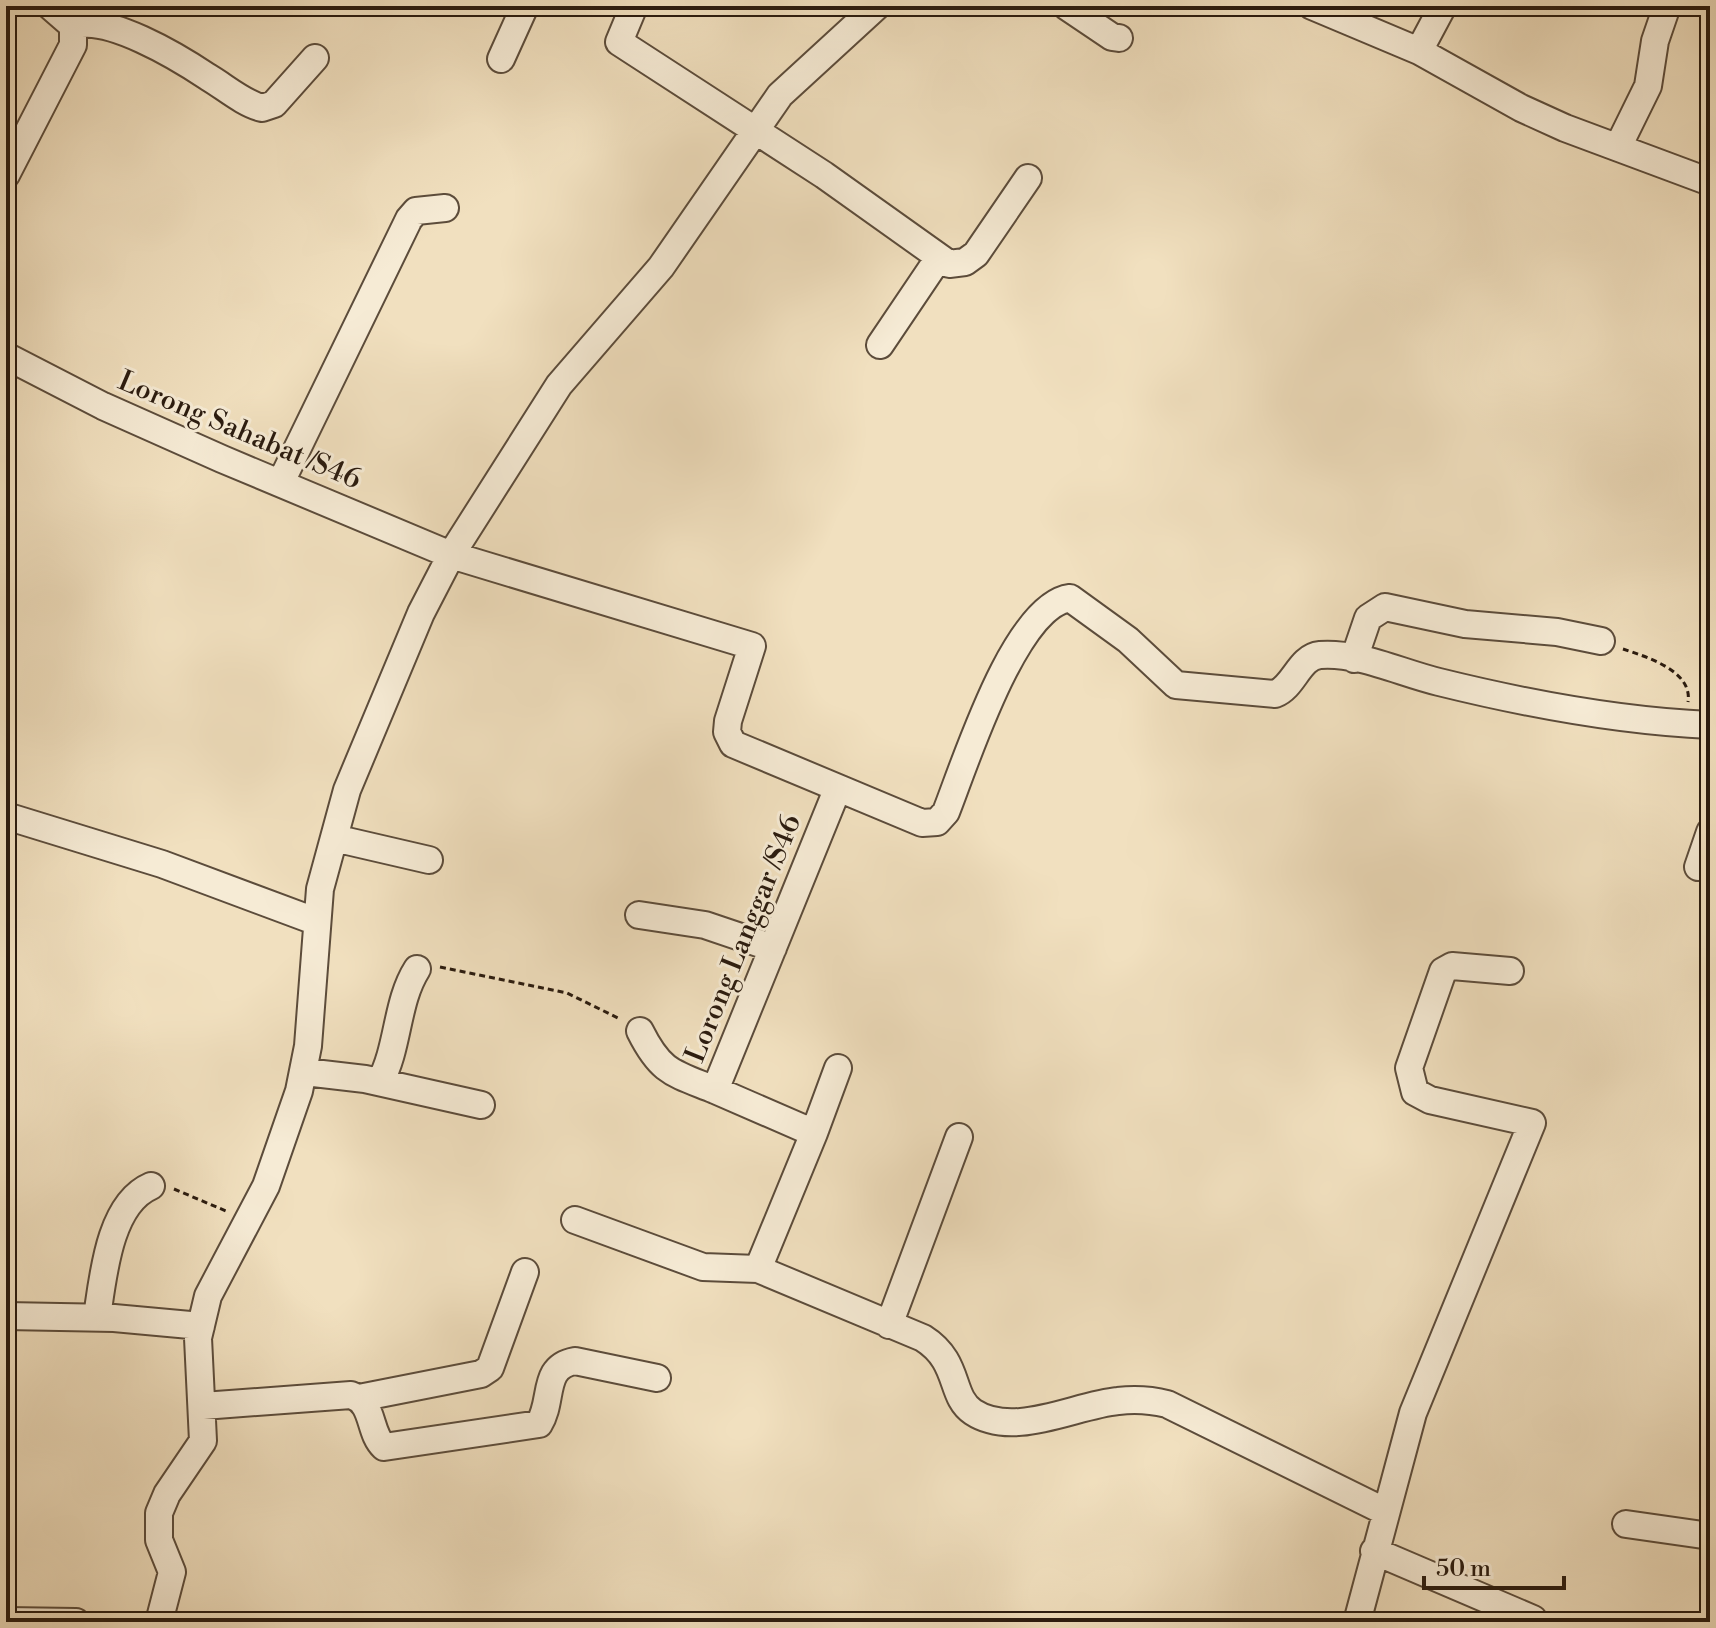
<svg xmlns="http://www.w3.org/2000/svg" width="1716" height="1628" font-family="'Libre Bodoni',serif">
  <rect width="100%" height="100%" fill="#f1e0bf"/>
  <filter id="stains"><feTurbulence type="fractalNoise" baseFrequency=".0025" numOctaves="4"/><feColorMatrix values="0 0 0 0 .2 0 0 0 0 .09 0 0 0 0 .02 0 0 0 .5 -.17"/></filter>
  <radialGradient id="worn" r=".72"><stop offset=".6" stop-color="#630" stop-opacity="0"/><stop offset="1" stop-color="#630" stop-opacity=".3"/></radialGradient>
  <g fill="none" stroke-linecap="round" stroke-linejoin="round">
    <defs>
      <path id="minor" d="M634,6l-15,36 205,133 125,89 16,-2 11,-8 52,-76
        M1066,6l46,31 7,1
        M1312,6l107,45 102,57 44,20 145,54
        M73,26c34,-12 105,31 135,51 17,10 35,26 54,31l12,-4 41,-46
        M1419,51l24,-45
        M501,59l24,-53
        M1618,147l30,-61 7,-45 12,-35
        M6,175l67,-130v-19l-23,-20
        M880,345l58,-86
        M6,356l97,50 119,53 229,96 301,91 -24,75 -1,11 6,12 189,79 15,-1 9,-10c19,-48 69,-207 124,-214l58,42 48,45 99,9c19,-7 24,-37 45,-39 39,-3 81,18 119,27 89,22 179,39 271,43
        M281,482l128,-263 7,-8 29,-3
        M1354,659l14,-41 17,-11 80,17 92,8 44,9
        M837,790l-122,300 99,43 -56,136 165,69c38,24 26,58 50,74 41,27 102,-7 145,-11 17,-2 33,-1 49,3l217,107
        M6,816l156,48 153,57
        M334,838l95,22
        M1698,867l12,-35
        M639,915l66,10 68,23
        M640,1031c21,42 33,42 75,59
        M305,1072l60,7 116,26
        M380,1082c19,-35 16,-80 37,-113
        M814,1133l24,-65
        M575,1220l128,47 55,2
        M6,1316l108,2 87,8
        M97,1317c6,-40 12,-113 54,-131
        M889,1325l70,-188
        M359,1398l122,-24 9,-6 35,-96
        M203,1406l148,-11c24,8 17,37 33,52l155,-23c15,-24 2,-57 36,-63l82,17
        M1626,1524l84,12
        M1374,1551l159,68
        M6,1621l70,1
        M159,1622l13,-50 -13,-32v-27l8,-19 36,-53 -5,-103 10,-42 58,-110 33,-95 9,-45 12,-157 27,-99 74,-177 30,-58 108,-170 102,-118 119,-172 97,-89
        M1357,1622l56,-209 119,-290 -102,-23 -15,-8 -6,-24 34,-97 9,-5 58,5"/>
    </defs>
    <use href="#minor" stroke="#5c4c3b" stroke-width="30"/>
    <path stroke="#2a1b0f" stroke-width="3" stroke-dasharray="6 4" stroke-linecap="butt" d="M1623,649c24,8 70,22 65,53
      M440,967l127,26 53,26
      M174,1189l52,22"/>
    <use href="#minor" stroke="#f6ebd5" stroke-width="26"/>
  </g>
  <g text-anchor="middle" stroke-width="6" stroke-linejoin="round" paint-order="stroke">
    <g font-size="28" fill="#2a1b0f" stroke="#f6ebd5">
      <text transform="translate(240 429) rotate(23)" y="10">Lorong Sahabat /S46</text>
      <text transform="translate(742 938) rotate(-68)" y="10">Lorong Langgar /S46</text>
    </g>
  </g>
  <rect width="1716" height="1628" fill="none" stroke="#f1e0bf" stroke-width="32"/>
  <rect x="8" y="8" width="1700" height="1612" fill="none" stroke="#2a1b0f" stroke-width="4"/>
  <rect x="16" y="16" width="1684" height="1596" fill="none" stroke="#2a1b0f" stroke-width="2"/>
  <path d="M1424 1576v12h140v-12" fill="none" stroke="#2a1b0f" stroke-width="4"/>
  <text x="1436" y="1576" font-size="24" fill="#2a1b0f" stroke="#f6ebd5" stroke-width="6" paint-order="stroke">50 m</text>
  <rect width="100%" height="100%" filter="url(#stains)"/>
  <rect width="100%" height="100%" fill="url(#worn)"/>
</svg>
